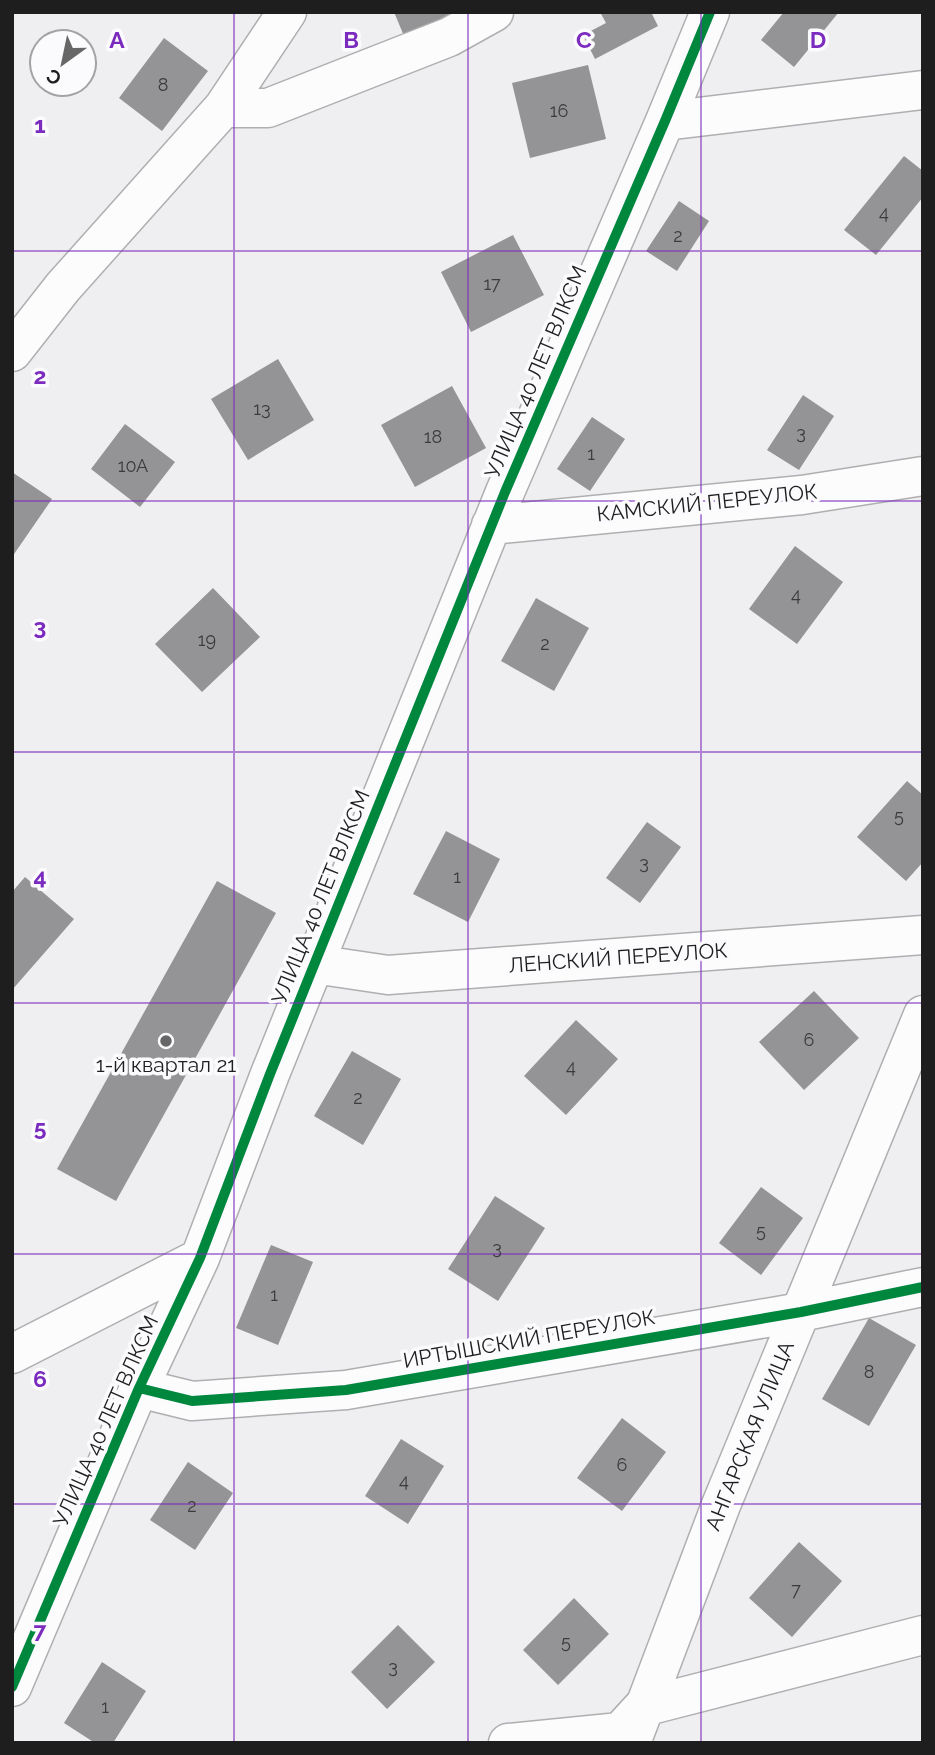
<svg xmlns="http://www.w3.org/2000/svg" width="935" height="1755" font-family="Raleway,sans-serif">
  <rect width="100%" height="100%" fill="#efeef0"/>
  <path fill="#949395" d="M394,12h63l-53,24z
    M600,12h51l7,14 -63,33 -12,-24 23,-12z
    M784,12h55l-45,55 -33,-27z
    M164,38l44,33 -46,60 -43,-33z
    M588,65l18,74 -76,19 -18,-75z
    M904,156l19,15v26l-47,58 -32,-25z
    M679,201l30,20 -32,50 -31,-20z
    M513,235l31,60 -73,37 -30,-60z
    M278,359l36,61 -66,40 -37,-61z
    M452,386l34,62 -71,39 -34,-62z
    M803,395l31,21 -35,54 -32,-20z
    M592,417l33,22 -35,52 -33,-22z
    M125,424l50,38 -35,45 -49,-38z
    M12,472l40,27 -40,58z
    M795,546l48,36 -46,62 -48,-35z
    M213,588l47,49 -58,55 -47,-48z
    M536,598l53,30 -35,63 -53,-30z
    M907,781l16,14v67l-17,19 -49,-44z
    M647,822l34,25 -41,56 -34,-25z
    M446,831l54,28 -32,63 -55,-28z
    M25,877l49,42 -62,71v-98z
    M217,881l59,32 -160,288 -59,-32z
    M814,991l45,47 -55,52 -45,-48z
    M576,1020l42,39 -52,56 -42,-39z
    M352,1051l49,28 -38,66 -49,-29z
    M761,1187l42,31 -42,57 -42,-32z
    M495,1196l50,32 -47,73 -50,-32z
    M271,1245l42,17 -35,83 -42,-17z
    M869,1318l47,27 -47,81 -47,-27z
    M622,1418l44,34 -44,59 -45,-33z
    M401,1439l43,27 -36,58 -43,-28z
    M188,1462l45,31 -38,57 -45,-30z
    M799,1542l43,39 -50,56 -43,-39z
    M574,1598l35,36 -51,51 -35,-35z
    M398,1625l37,37 -48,47 -36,-37z
    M102,1662l44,29 -33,52h-18l-31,-20z"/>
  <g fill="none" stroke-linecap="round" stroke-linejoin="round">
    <defs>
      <path id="minor" d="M287,12l-64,96h45l181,-71 45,-25
        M665,121l258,-31
        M12,352l51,-65 160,-179
        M491,525l311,-30 121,-19
        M314,964l74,11 535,-40
        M12,1354l188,-96
        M139,1388l53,13 154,-11 455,-78 122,-25
        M12,1687l127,-299 61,-130 70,-184 235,-582 160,-371 45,-109
        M508,1743l112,-11 23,-25 280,-72
        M631,1743l90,-238 202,-490"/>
    </defs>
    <use href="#minor" stroke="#afaeb0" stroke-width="41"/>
    <use href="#minor" stroke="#fdfcfd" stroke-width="38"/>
    <defs>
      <path id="cycleway" d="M139,1388l53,13 154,-11 455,-78 122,-25
        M12,1687l127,-299 61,-130 70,-184 235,-582 160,-371 45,-109"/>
    </defs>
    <use href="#cycleway" stroke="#fbfbfe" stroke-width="15"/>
    <use href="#cycleway" stroke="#00873e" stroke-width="10"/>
  </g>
  <path fill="none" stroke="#7b2cbf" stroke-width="2" stroke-opacity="0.55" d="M234,12v1731M468,12v1731M701,12v1731M12,251h911M12,501h911M12,752h911M12,1003h911M12,1254h911M12,1504h911"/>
  <circle fill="#676768" stroke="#fbfbfe" stroke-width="2.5" cx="166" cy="1041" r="7"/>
  <g text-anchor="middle" stroke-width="7" stroke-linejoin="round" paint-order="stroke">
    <g font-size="18" fill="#3c3b3c">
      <text x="163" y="91">8</text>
      <text x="559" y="117">16</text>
      <text x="884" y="219">4</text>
      <text x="678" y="242">2</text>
      <text x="492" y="290">17</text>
      <text x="262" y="415">13</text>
      <text x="801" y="439">3</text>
      <text x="433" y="443">18</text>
      <text x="591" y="460">1</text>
      <text x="133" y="472">10А</text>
      <text x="796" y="601">4</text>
      <text x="207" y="646">19</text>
      <text x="545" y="650">2</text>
      <text x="899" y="822">5</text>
      <text x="644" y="869">3</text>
      <text x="457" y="883">1</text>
      <text x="809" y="1046">6</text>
      <text x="571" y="1073">4</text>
      <text x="358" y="1104">2</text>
      <text x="761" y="1237">5</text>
      <text x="497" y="1254">3</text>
      <text x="274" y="1301">1</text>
      <text x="869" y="1378">8</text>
      <text x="622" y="1471">6</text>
      <text x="404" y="1487">4</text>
      <text x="192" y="1512">2</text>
      <text x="796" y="1596">7</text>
      <text x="566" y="1648">5</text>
      <text x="393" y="1673">3</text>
      <text x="105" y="1713">1</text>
    </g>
    <g font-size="21" fill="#1e1e1f" stroke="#fbfbfe">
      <text transform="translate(536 372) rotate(-67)" y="7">УЛИЦА 40 ЛЕТ ВЛКСМ</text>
      <text transform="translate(707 503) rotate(-6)" y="7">КАМСКИЙ ПЕРЕУЛОК</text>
      <text transform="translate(321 897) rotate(-68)" y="7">УЛИЦА 40 ЛЕТ ВЛКСМ</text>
      <text transform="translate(618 958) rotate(-4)" y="7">ЛЕНСКИЙ ПЕРЕУЛОК</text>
      <text transform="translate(529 1339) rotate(-10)" y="7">ИРТЫШСКИЙ ПЕРЕУЛОК</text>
      <text transform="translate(106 1421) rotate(-66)" y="7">УЛИЦА 40 ЛЕТ ВЛКСМ</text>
      <text transform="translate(750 1436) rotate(-68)" y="7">АНГАРСКАЯ УЛИЦА</text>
    </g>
    <g font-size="21" fill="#1e1e1f" stroke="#fbfbfe">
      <text x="166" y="1072">1-й квартал 21</text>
    </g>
  </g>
  <g font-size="23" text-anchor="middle" font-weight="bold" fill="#7b2cbf" stroke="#fbfbfe" stroke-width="7" stroke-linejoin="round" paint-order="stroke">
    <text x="117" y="48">A</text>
    <text x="351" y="48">B</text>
    <text x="584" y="48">C</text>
    <text x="818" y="48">D</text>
    <text x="40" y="133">1</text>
    <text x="40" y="384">2</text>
    <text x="40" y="635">3</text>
    <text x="40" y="885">4</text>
    <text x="40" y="1136">5</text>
    <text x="40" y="1387">6</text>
    <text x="40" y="1638">7</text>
  </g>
  <rect width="935" height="1755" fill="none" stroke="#1e1e1f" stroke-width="28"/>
  <g transform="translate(63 63) rotate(213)"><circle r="33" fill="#fbfbfe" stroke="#a3a3a5" stroke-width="2"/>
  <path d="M0-5L12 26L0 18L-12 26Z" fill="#676768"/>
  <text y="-10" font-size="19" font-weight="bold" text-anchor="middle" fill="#1e1e1f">С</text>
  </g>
</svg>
